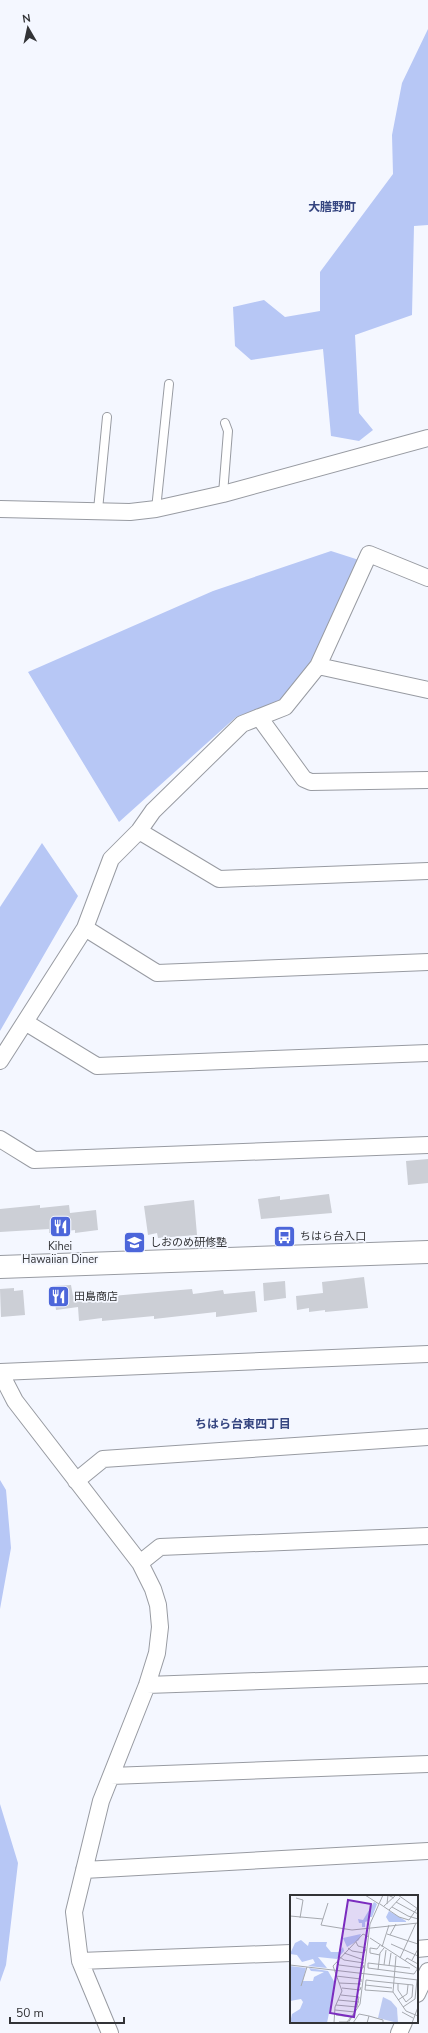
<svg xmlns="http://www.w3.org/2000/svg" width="428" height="2033" font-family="'Nunito Sans','Noto Sans JP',sans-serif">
  <rect width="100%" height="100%" fill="#f4f7ff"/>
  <path fill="#b7c7f5" d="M428,29v196l-14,1 -2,89 -57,20 4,78 14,17 -14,11 -28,-5 -8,-87 -72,11 -16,-14 -2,-39 31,-7 21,17 35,-6v-39l73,-98 -1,-39 10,-52z
    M331,551l28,9 -44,98 -34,42 -45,17 -117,105 -91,-150 185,-81z
    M42,843l36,53 -78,135v-124z
    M0,1480l6,10 5,58 -11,61z
    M0,1804l18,59 -12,102 -6,17z"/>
  <path fill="#cccfd6" d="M428,1159v24l-20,2 -2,-24z
    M329,1194l3,19 -71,6 -3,-20 22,-3v4z
    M194,1200l3,35 -39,3 -1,-5 -9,2 -4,-29z
    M40,1205v3l29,-3 1,8 26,-3 2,20 -23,3v-3l-26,3v-4l-49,3v-23z
    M364,1277l4,31 -43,4v-2l-16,2v-4l-12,2 -1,-14 27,-3 -1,-11z
    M285,1281l1,17 -22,3 -1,-18z
    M71,1285l2,11 16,-2v4l103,-9 1,5 30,-4 1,4 31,-3 2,21 -41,5v-5l-62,7v-3l-52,5v-3l-23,3 -1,-14 -22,3 -3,-24z
    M14,1288v3l9,-1 2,25 -24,2 -1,-28z"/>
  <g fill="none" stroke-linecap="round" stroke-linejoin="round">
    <defs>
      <path id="lane" d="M223,494l5,-63 -3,-8
        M156,509l13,-125
        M98,510l9,-93"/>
      <path id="street" d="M0,509l130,3 26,-3 67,-15 205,-56
        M318,666l110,24
        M259,717l45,62 7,3 117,-2
        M139,831l80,48 209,-8
        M85,928l72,45 271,-11
        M25,1022l72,44 331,-13
        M0,1061l85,-133 26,-69 28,-28 14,-20 89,-87 43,-17 33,-41 51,-112 59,24
        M0,1139l34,21 394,-15
        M76,1481l27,-22 325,-22
        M140,1563l20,-16 268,-11
        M147,1685l281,-10
        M111,1776l317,-12
        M84,1870l344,-19
        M417,1949l11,-1
        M80,1961l211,-8
        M417,1994l11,-23
        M110,2033l-30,-72 -6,-49 27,-111 46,-116 10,-32 3,-26 -2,-22 -5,-16 -13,-26 -125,-162 -15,-29 428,-18
        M399,2033l5,-11"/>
      <path id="secondary" d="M0,1267l428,-15"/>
    </defs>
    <use href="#lane" stroke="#989ba2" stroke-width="10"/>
    <use href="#street" stroke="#989ba2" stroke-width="18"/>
    <use href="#secondary" stroke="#989ba2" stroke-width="24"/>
    <use href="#lane" stroke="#fff" stroke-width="8"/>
    <use href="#street" stroke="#fff" stroke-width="16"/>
    <use href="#secondary" stroke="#fff" stroke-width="22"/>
  </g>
  <defs>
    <symbol id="restaurant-square" viewBox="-11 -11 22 22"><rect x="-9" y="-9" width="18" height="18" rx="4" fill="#4c66da" stroke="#f4f7ff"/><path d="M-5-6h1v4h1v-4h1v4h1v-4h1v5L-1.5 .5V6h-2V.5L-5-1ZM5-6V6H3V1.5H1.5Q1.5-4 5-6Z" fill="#fff"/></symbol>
    <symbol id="bus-square" viewBox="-11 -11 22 22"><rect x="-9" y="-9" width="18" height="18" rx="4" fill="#4c66da" stroke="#f4f7ff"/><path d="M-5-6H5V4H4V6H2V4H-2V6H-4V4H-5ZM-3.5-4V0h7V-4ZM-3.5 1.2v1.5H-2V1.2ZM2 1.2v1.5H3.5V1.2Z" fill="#fff"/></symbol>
    <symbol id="school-square" viewBox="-11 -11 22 22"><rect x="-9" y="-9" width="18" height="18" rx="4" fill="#4c66da" stroke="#f4f7ff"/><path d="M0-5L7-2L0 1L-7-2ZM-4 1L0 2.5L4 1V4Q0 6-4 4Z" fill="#fff"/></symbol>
  </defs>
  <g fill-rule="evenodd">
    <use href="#restaurant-square" x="48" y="1214" width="25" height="25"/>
    <use href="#bus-square" x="272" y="1224" width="25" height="25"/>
    <use href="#school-square" x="122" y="1230" width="25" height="25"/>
    <use href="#restaurant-square" x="46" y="1284" width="25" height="25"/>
  </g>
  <g text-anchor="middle" stroke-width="3.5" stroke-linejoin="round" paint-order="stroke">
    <g font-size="11" fill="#323336" stroke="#f4f7ff" text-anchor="start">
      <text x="300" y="1240">ちはら台入口</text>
      <text x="150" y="1246">しおのめ研修塾</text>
      <text x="60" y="1250" text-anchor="middle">Kihei<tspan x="60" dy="13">Hawaiian Diner</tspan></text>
      <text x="74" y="1300">田島商店</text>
    </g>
    <g font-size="12" font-weight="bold" fill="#354580" stroke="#f4f7ff">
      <text x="332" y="211">大膳野町</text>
      <text x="243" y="1428">ちはら台東四丁目</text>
    </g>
  </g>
  <g transform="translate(290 1895)">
    <rect width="128" height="128" fill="#f4f7ff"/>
    <path d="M93,102l8,4 6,7 1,15 -20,-5z" fill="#bdcaf1"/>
    <path d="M84,7l3,2 -5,13h-3l-1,4 -3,1v5h-3v-4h-3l-1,-4 5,1zM99,16l17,10v1h-17l-3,-5zM71,39l-2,6 -12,7 -4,-9zM11,45l7,6 1,-4h18l-1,4 5,6h8l4,-5 1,4 -7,8 -19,-2 9,11 -19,-2 7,-3 -2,-4 -11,3 -5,-7 -7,-1 5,-11zM0,71l16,2 -3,13h10l1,-4 10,-5 -13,-1 -2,-3 19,3 7,12 -8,40h-37l2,-9 8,-5 3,-7 -2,-3 -11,2z" fill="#b7c7f5"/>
    <path fill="none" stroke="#a6a9af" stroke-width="1" d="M75,0l14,9M108,0l20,14M6,3l7,2 -3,18M106,7l22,12M38,8l-7,22 31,5 66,-7M90,9l19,13 10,3 9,-13v-12M97,9l1,-9 6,3M94,11l12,-11M102,12l16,9 10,3M99,15l11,-12M0,21l33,3M97,39l31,10M100,40l6,-11M80,43l48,31M66,47l2,4 8,2M101,49l27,12M90,50l-3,4 -7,-1v5l10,2M92,52l7,-22M58,53l4,3 12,2 2,-4M54,58l20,7M106,61l-3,36 13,19 12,5M50,62l4,3 20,3M110,63l16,-35M122,65l6,-11M115,66l2,-3 11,6M46,67l3,3 24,3 1,-3M0,70l128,15M94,70l2,-15M99,71l2,-13M120,73l-42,-5v5l46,6 4,-6M88,75l2,-17 4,-5M46,81l25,3v3M49,88l22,1M75,90l27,3M11,91l6,-19M52,93l18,2 1,-3M103,97l-28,-2 1,-10 8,1 29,3 10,1 -1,12 -6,5 -8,-12v-6M48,105l21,2M108,105l9,-6 1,-9M46,110l21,2 2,-10 -18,-2M113,112l12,-8 2,-19M45,115l20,2 -8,10h-8M112,117l11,6M46,120l15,2M44,128l1,-16 7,-16 -9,-25 30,-32 6,3M58,128l12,-19 10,-80 13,-29M63,128l6,-9 10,2M77,128l2,-7 14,4v3M122,128l6,-16"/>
    <path fill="#7b2cbf" fill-opacity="0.15" stroke="#7b2cbf" stroke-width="2" d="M58,5l23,4 -17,113 -24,-4z"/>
    <rect width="128" height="128" fill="none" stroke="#323336" stroke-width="2"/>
  </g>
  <g transform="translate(28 28) rotate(351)" stroke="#f4f7ff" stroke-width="3" paint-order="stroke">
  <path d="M0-3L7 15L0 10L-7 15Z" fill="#323336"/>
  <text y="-6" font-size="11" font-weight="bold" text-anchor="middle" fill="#323336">N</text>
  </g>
  <path d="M10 2017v6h114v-6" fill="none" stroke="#323336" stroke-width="2"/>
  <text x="16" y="2017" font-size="12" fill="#323336" stroke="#f4f7ff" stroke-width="3" paint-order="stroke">50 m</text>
</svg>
